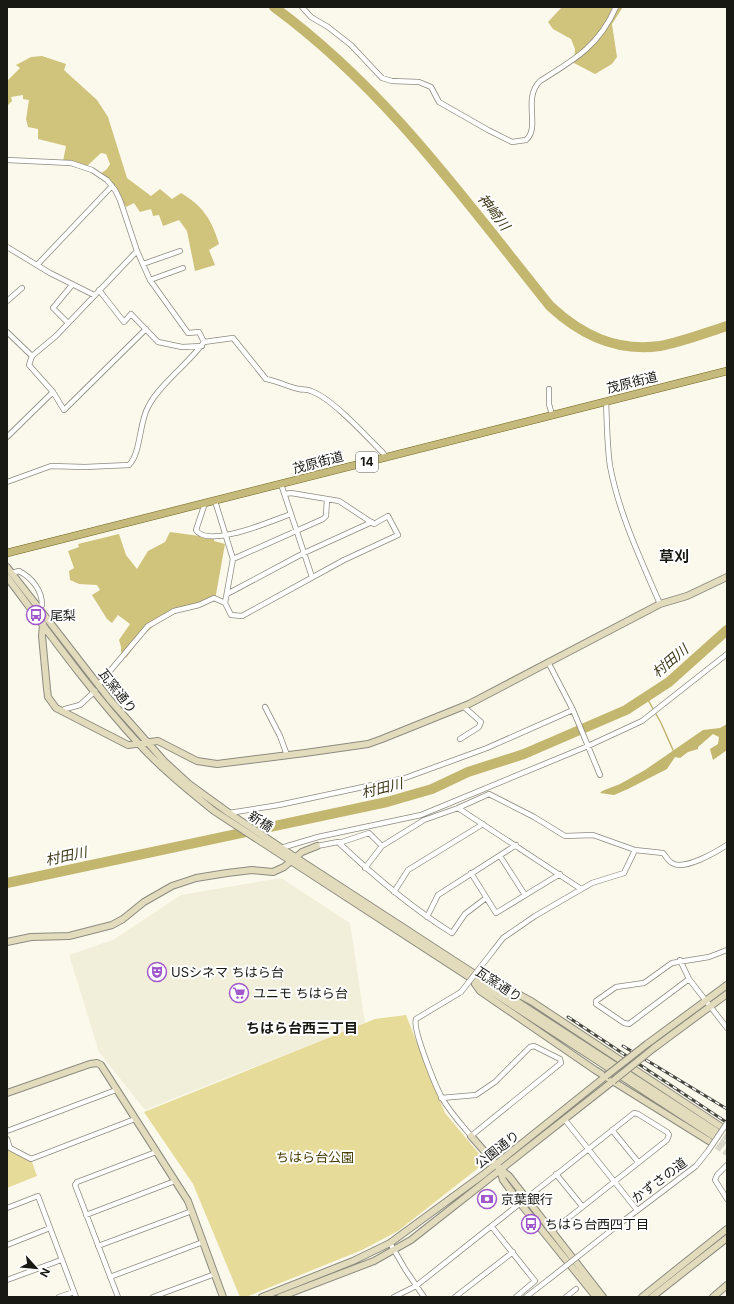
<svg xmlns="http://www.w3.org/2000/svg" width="734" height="1304" font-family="Inter,'Noto Sans JP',sans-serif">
  <rect width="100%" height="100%" fill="#fbf9ec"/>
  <path fill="#f1eeda" d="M281,878l69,45 15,100 -220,87 -46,-58 -30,-97 44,-15 68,-45z"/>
  <path fill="#e7db9a" d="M406,1015l39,98 41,49 -88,69 -36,19 -116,47h-6l-47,-113 -49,-72 231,-93z
    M7,1139l3,9 21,11 6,17 -30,12z"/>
  <path fill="#d0c37c" d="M562,7h61l-11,17 5,33 -5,7 -17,10 -21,-11 1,-14 -4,-10 -18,-10 -5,-7z
    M42,56l24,8 -2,6 33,30 11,17 19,61 24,18 9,-7 12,10 9,-6c22,13 31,27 38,51l-10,6 6,15 -20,6 -8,-40 -8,-11 -16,6 -4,-11 -6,1 -2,-7 -11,3 -6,-9 -8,4 -11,-18 -15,-15 7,-5 3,-5 -4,-10 -5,-1 -15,14 -23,-6 3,-15 -28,-7v-10l-10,-2 -2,-8 3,-19 -6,-1v-4l-12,2 1,4 -5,5v-25l13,-13 -4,-3 15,-8z
    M170,532l44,6v3l11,3 -10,56 -16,8 -21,4 -23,13 -14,12 -15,21 -5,-6v-5l-2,-7 11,-16 -12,-9 -6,8 -5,-4 -15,-24 8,-5 -3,-5 -18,-1 -9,-4 -1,-9 5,-3 -6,-17 11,-4 -1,-3 41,-10 7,21 11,14 11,-18 17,-9z"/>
  <path fill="#c3b66f" d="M727,724v26l-14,10 -3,-11 8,-5 1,-7 -6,-3 -15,13v2l-10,3 -8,6 -5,-1 -8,12 -39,20 -14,6 -14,-2 2,-2 18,-7 25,-14 58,-40 17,-2z"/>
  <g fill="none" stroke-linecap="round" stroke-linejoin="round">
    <path stroke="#c3b66f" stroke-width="1.5" d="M647,698l14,25 12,27"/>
    <path stroke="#c3b66f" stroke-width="10" d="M274,7c113,83 189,191 276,299 31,29 66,46 110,40 22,-4 45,-13 67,-20
      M7,883l380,-81 45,-13 36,-17 56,-18 102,-44 43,-28 58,-52"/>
    <path stroke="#d9d7cc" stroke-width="6" stroke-dasharray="6 3" stroke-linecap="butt" d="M716,1131l11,7
      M713,1136l14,10
      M709,1141l18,12"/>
    <defs>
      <path id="street" d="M302,7l9,10 17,10 23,18 31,33 10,3 27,1 12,5 8,15 49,28 24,12 14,-2c15,-13 -4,-41 14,-59 34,-21 59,-35 76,-74
        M7,160l64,3 21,7 15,10 8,10 5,10 17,51 13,29 38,53 11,-1 5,10
        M7,247l43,26 44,22
        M137,251l-81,85 -24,20 -3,9 24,27 11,18 82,-81
        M143,264l37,-13
        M37,265l75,-79
        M150,280l33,-12
        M99,290l25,32 7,-8 27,28 24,5 20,-1
        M7,301l15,-13
        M68,323l-15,-15 19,-23
        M7,332l25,24
        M549,389v15l3,11
        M606,401c1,22 1,44 4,65 9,48 31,94 50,138
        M7,437l46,-45
        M7,482l44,-16 34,1 44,-2c12,-12 10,-42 19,-58 10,-21 41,-44 56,-65l29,-4 33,41c12,2 22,8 33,10 4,1 8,0 12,2 21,7 56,46 73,63v3
        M281,484l31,93
        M215,501l18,58 -8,44 6,12 11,1 102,-56 54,-25 -10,-19 -14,8 -35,-23 -48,-8 -6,1
        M205,503l-9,27c12,19 78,-10 95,-16
        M233,559l90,-40 3,-3 1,-17
        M12,573l7,-2c13,7 23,19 23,34l-4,3
        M227,594l77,-41 68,-31
        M548,662l25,48 27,65
        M99,684l49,-58 26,-15 25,-6 15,-7 11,5
        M265,707l15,29 7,19
        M61,711l4,-2 15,-4 15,-14
        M460,739l19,-12 2,-5 -18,-16
        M458,808l123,81
        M229,813l50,-8 126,-27 82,-30 86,-38
        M339,843l30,-10 13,13
        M317,846l21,-4c36,34 72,65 114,91l13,-19 21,-16
        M281,848l37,-11 103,-22 167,-69 54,-25 85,-67
        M500,856l25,39
        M365,868l17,-22 42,-26 34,-12 31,-14 45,23 31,19 28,-1 42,15 28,3c3,3 5,8 9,10 12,8 44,-11 55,-18
        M471,873l25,40 64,-39
        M394,892l14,-22 75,-46
        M427,917l11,-22 78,-50
        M493,951l10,-13 32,-22 57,-33 32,-10 11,-23
        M680,960l9,19 38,49
        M689,979l-60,45 -5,-1 -28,-19v-3l20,-14 28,-4 28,-20 37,-6 18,-7
        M441,1098l35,-3 19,-13 35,-35 4,-1 26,13 1,4 -90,73c-10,-12 -21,-24 -29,-38 -6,-11 -30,-69 -26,-79l45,-27
        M565,1120l72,90
        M612,1130l26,32
        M7,1131l109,-41
        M7,1139l3,9 21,11 104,-40
        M727,1165l-10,10 -2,5 12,19
        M556,1174l26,32
        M7,1208l31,-12 38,101
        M86,1215l89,-34
        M618,1225l78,-59 12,-15
        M492,1227l43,54 -19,16
        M390,1243l15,26 19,28
        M7,1245l43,-17
        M98,1246l94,-35
        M110,1277l93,-35
        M7,1280l54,-20
        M59,1297l15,-5
        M118,1297l-43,-112 2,-3 79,-30
        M153,1297l62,-23
        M394,1297l22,-11 218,-173 4,1 29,18 2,3 -2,5 -115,91
        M455,1297l58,-45
        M526,1297l22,-17
        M566,1297l10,-8"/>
      <path id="secondary" d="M7,567l103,133 54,61 25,23 40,29 66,44 421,274
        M7,577c42,56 84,115 132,167 23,25 49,46 75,67l499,325
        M43,624l-1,12 5,53 1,8 8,11 72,37 30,-4 39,20 20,3 88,-11 63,-9 14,-5 87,-35 191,-100 27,-8 40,-19
        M7,942l24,-5 38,-1 43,-11 11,-6 21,-17 28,-16 24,-8 31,-5 25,-3 21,2 11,-5 18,-15 15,-6
        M495,982l36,19 189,125
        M475,984l5,7 115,79 114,71
        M647,1044l80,-59
        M654,1048l73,-54
        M7,1093l83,-29 7,-1 4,2 87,136 35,96
        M471,1136l29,33 9,7 94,121
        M500,1170l3,10 17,23 76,94
        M262,1297l91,-36 37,-18 94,-69 122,-98
        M280,1297l94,-36 37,-21 202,-159
        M642,1297l85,-68
        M652,1297l75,-59
        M713,1297l14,-12"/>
      <path id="primary" d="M7,553l720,-182"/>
    </defs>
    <use href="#street" stroke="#8d8b80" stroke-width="6"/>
    <use href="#secondary" stroke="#8d8b80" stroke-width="8"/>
    <use href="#primary" stroke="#6f641e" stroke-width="8"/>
    <use href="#street" stroke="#fff" stroke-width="4.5"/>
    <use href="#secondary" stroke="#e2dcbd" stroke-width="6"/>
    <use href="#primary" stroke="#c5ba7b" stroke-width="7"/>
    <defs>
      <path id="rail" d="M568,1017l158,105
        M623,1046l104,63"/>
    </defs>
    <use href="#rail" stroke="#494942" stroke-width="3"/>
    <use href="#rail" stroke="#fff" stroke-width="1.5" stroke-dasharray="4.5" stroke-linecap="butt"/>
    <defs>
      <path id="street-bridge" d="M461,992l32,-41
        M708,1151l19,-28
        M548,1280l70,-55"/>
      <path id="secondary-bridge" d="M606,1076l41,-32
        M613,1081l41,-33"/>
    </defs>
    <use href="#street-bridge" stroke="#8d8b80" stroke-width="6" stroke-linecap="butt"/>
    <use href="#secondary-bridge" stroke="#8d8b80" stroke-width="8" stroke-linecap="butt"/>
    <use href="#street-bridge" stroke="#fff" stroke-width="4.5"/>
    <use href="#secondary-bridge" stroke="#e2dcbd" stroke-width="6"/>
  </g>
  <defs>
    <symbol id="bus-ring" viewBox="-11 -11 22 22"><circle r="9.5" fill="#fff" stroke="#a058cc" stroke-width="1.5"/><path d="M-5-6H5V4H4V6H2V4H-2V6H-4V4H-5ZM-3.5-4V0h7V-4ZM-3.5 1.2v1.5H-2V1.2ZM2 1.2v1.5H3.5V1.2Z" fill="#a058cc"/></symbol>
    <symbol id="theatre-ring" viewBox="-11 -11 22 22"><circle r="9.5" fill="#fff" stroke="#a058cc" stroke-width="1.5"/><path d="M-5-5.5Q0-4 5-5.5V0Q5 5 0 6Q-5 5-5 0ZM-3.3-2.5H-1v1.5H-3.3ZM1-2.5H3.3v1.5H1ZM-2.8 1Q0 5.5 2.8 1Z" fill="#a058cc"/></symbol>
    <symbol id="supermarket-ring" viewBox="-11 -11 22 22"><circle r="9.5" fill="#fff" stroke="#a058cc" stroke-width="1.5"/><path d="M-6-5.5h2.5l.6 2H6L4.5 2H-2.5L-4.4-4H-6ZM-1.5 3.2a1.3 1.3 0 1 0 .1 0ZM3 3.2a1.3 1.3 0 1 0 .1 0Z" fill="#a058cc"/></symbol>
    <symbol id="bank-ring" viewBox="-11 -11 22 22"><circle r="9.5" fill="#fff" stroke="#a058cc" stroke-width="1.5"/><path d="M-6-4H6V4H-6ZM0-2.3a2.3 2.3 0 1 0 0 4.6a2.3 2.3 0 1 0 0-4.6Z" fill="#a058cc"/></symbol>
  </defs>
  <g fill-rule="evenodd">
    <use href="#bus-ring" x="25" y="604" width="22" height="22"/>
    <use href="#theatre-ring" x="146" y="961" width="22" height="22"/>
    <use href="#supermarket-ring" x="228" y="982" width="22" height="22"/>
    <use href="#bank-ring" x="476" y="1188" width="22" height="22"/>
    <use href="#bus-ring" x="520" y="1213" width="22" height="22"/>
  </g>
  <g text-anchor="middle" stroke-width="4" stroke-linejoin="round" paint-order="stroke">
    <rect fill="#fff" stroke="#5e5e5a" stroke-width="1" x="356" y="452" width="22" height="20" rx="3"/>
    <g font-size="12" font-weight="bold" fill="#191914">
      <text x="367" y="466">14</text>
    </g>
    <g font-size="13" fill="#191914" stroke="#fff">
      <text transform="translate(632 382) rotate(-14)" y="5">茂原街道</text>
      <text transform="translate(318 462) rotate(-15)" y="5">茂原街道</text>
      <text transform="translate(118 691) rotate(52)" y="5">瓦窯通り</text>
      <text transform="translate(261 821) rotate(33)" y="5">新橋</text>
      <text transform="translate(499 984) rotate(33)" y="5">瓦窯通り</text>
      <text transform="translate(497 1149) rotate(-38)" y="5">公園通り</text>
      <text transform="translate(659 1180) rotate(-37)" y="5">かずさの道</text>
    </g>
    <g font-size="13" fill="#191914" stroke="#fff" text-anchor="start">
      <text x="50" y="620">尾梨</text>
      <text x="171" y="977">USシネマ ちはら台</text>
      <text x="253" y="998">ユニモ ちはら台</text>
      <text x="501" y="1204">京葉銀行</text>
      <text x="545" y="1229">ちはら台西四丁目</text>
    </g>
    <g font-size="13" fill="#483e04" stroke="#fff">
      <text x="315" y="1162">ちはら台公園</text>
    </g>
    <g font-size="14" font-style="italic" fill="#3d3717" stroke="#fff">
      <text transform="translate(494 212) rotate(52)" y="5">神崎川</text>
      <text transform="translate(670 661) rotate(-40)" y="5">村田川</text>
      <text transform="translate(382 788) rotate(-14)" y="5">村田川</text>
      <text transform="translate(66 856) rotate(-12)" y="5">村田川</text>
    </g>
    <g font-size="14" font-weight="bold" fill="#191914" stroke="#fff">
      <text x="302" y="1033">ちはら台西三丁目</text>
    </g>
    <g font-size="15" font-weight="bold" fill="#191914" stroke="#fff">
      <text x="674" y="562">草刈</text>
    </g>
  </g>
  <rect width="734" height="1304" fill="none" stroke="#191914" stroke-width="16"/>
  <g transform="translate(36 1268) rotate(117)" stroke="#ffffff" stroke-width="3" paint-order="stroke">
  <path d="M0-3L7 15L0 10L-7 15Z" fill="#191914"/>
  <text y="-6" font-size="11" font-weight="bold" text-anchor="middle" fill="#191914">N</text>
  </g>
</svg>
